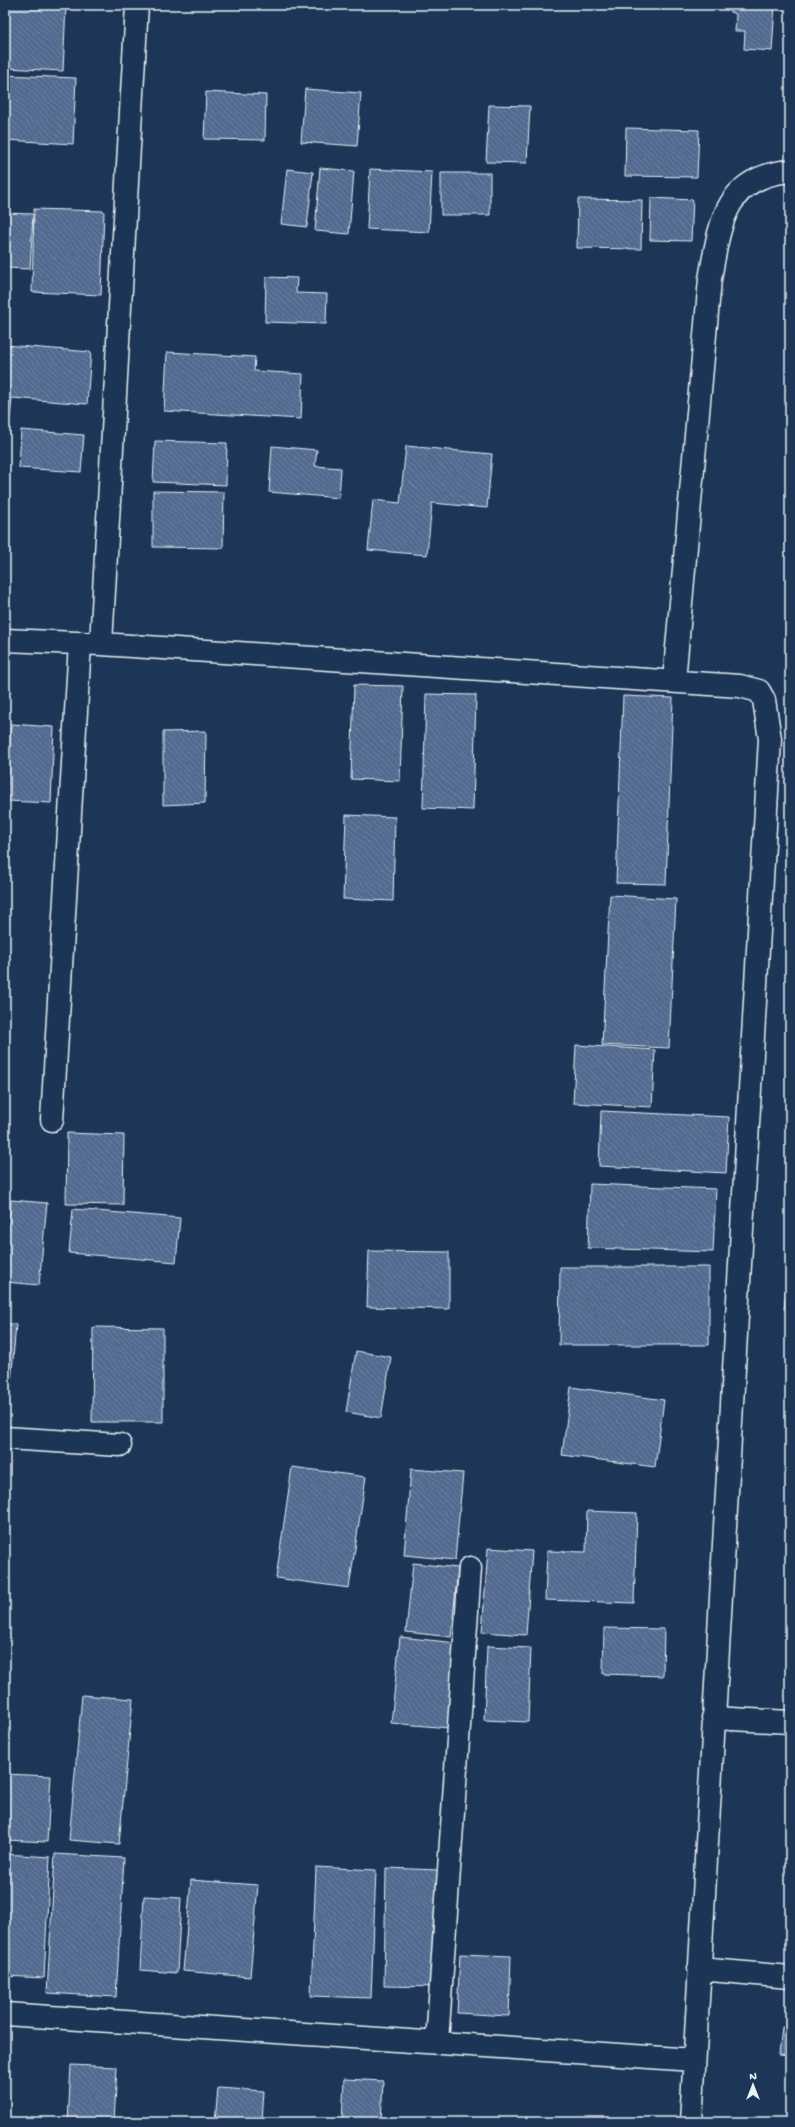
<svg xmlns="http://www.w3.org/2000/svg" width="795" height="2127" font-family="'Gochi Hand',sans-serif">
  <defs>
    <pattern id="building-back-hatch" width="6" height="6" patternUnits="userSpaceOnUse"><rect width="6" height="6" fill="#526b90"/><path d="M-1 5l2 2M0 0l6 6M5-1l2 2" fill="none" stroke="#6b81a0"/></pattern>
  </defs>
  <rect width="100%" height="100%" fill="#1d3557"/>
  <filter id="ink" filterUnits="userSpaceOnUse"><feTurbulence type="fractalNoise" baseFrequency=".025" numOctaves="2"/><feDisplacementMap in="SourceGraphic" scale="8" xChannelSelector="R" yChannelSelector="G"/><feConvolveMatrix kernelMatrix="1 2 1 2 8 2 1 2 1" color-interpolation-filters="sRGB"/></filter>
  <g filter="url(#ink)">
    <path fill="url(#building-back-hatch)" stroke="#e8f1f8" d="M8,5h58l-3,66 -57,-3z
      M730,5h45l-3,46 -28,-2 1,-18h-10l1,-17 -6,-2z
      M5,75l71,3 -3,66 -68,-4z
      M305,89l56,4 -4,53 -56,-4z
      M206,92l60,3 -1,45 -61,-1z
      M489,105l41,1 -3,57 -41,-1z
      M626,128l73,2 -2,47 -72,-1z
      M320,168l34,3 -5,63 -34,-3z
      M287,169l26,3 -6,55 -26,-3z
      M370,169l62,3 -3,60 -62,-3z
      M441,173h49v42h-49z
      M651,198l42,2 -2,41 -41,-1z
      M578,199l64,1 -1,49 -64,-1z
      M34,209l70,2 -3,84 -69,-3z
      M5,213l28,1 -3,55 -25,-1z
      M266,277l31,1 -1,15 31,1 -1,30 -61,-2z
      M5,345l86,7 -4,52 -75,-6 -2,20 -5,-1z
      M167,352l88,5 -1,14 49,3 -2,45 -137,-8z
      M21,430l63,5 -3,37 -62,-4z
      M155,441l72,2 -1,42 -73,-3z
      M272,446l45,4 -2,16 26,2 -2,30 -70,-6z
      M406,446l86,8 -5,54 -55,-5 -5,52 -59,-5 5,-50 27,3z
      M153,491l71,1 -1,56 -70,-1z
      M354,685l49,1 -3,95 -49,-2z
      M426,694l50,1 -3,115 -50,-2z
      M623,696l50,2 -7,186 -50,-1z
      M11,724l43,3 -3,76 -44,-2z
      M206,731l-1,72 -42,2v-73z
      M346,815l49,2 -2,84 -50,-2z
      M610,895l66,4 -7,149 -67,-3z
      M576,1045l79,5 -3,57 -79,-4z
      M601,1111l128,6 -3,56 -127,-7z
      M67,1133l57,2 -1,70 -57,-1z
      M590,1184l126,5 -3,63 -125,-4z
      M11,1200l36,3 -8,82 -34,-3v-44h2z
      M73,1209l107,9 -4,44 -107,-9z
      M369,1251l80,1v57l-82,-2z
      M560,1267h149v78h-150z
      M787,1278l3,1v31l-6,-1z
      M5,1324h11l-6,71 -5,-1z
      M93,1327l70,1v94h-71z
      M356,1351l35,6 -10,61 -35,-6z
      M571,1387l93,13 -9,67 -93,-12z
      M292,1467l74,10 -17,111 -73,-10z
      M411,1469l52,4 -8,87 -51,-5z
      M587,1511l50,2 -3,90 -89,-3 2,-49 39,1z
      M488,1548l44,3 -6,84 -44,-3z
      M413,1563l45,5 -7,69 -45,-5z
      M604,1628l60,1 -1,47 -60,-2z
      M400,1637l57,6 -8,85 -58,-5z
      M487,1646l44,2 -3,74 -44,-2z
      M82,1695l51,4 -14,145 -50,-4z
      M5,1774l46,2 -4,66 -42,-2z
      M5,1854l45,3 -6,121 -39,-2z
      M55,1854l69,4 -8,139 -69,-4z
      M316,1867l60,3 -5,128 -60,-2z
      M386,1868l53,2 -2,117 -53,-1z
      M191,1880l67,5 -8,92 -67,-6z
      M144,1896l37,2 -4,75 -37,-3z
      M460,1954l51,2 -2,60 -52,-3z
      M782,2027l8,1v28l-11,-1z
      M71,2065l46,2 -3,55h-46z
      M344,2079l39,2 -2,41h-39z
      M218,2088l46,3 -2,31h-47z"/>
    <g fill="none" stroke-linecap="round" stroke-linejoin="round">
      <defs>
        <path id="minor" d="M5,640l96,4 639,42 19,5 5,9 6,39 -79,1383
          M101,644l36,-639
          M674,681l36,-402c10,-55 14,-102 80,-108
          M52,1120l28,-477
          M5,1438l115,7
          M713,1718l77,4
          M699,1969l91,8
          M5,2014l689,46
          M437,2042l33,-474"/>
      </defs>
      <use href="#minor" stroke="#e8f1f8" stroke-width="25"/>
      <use href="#minor" stroke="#1d3557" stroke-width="22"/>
    </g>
  </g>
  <rect width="795" height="2127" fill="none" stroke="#1d3557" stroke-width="20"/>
  <rect x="10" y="10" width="775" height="2107" fill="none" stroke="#e8f1f8" stroke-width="1.5" filter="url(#ink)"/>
  <g transform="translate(753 2085)" stroke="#1d3557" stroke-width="3" paint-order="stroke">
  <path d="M0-3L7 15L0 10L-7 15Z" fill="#e8f1f8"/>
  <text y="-6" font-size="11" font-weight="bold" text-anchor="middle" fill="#e8f1f8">N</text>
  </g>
</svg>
